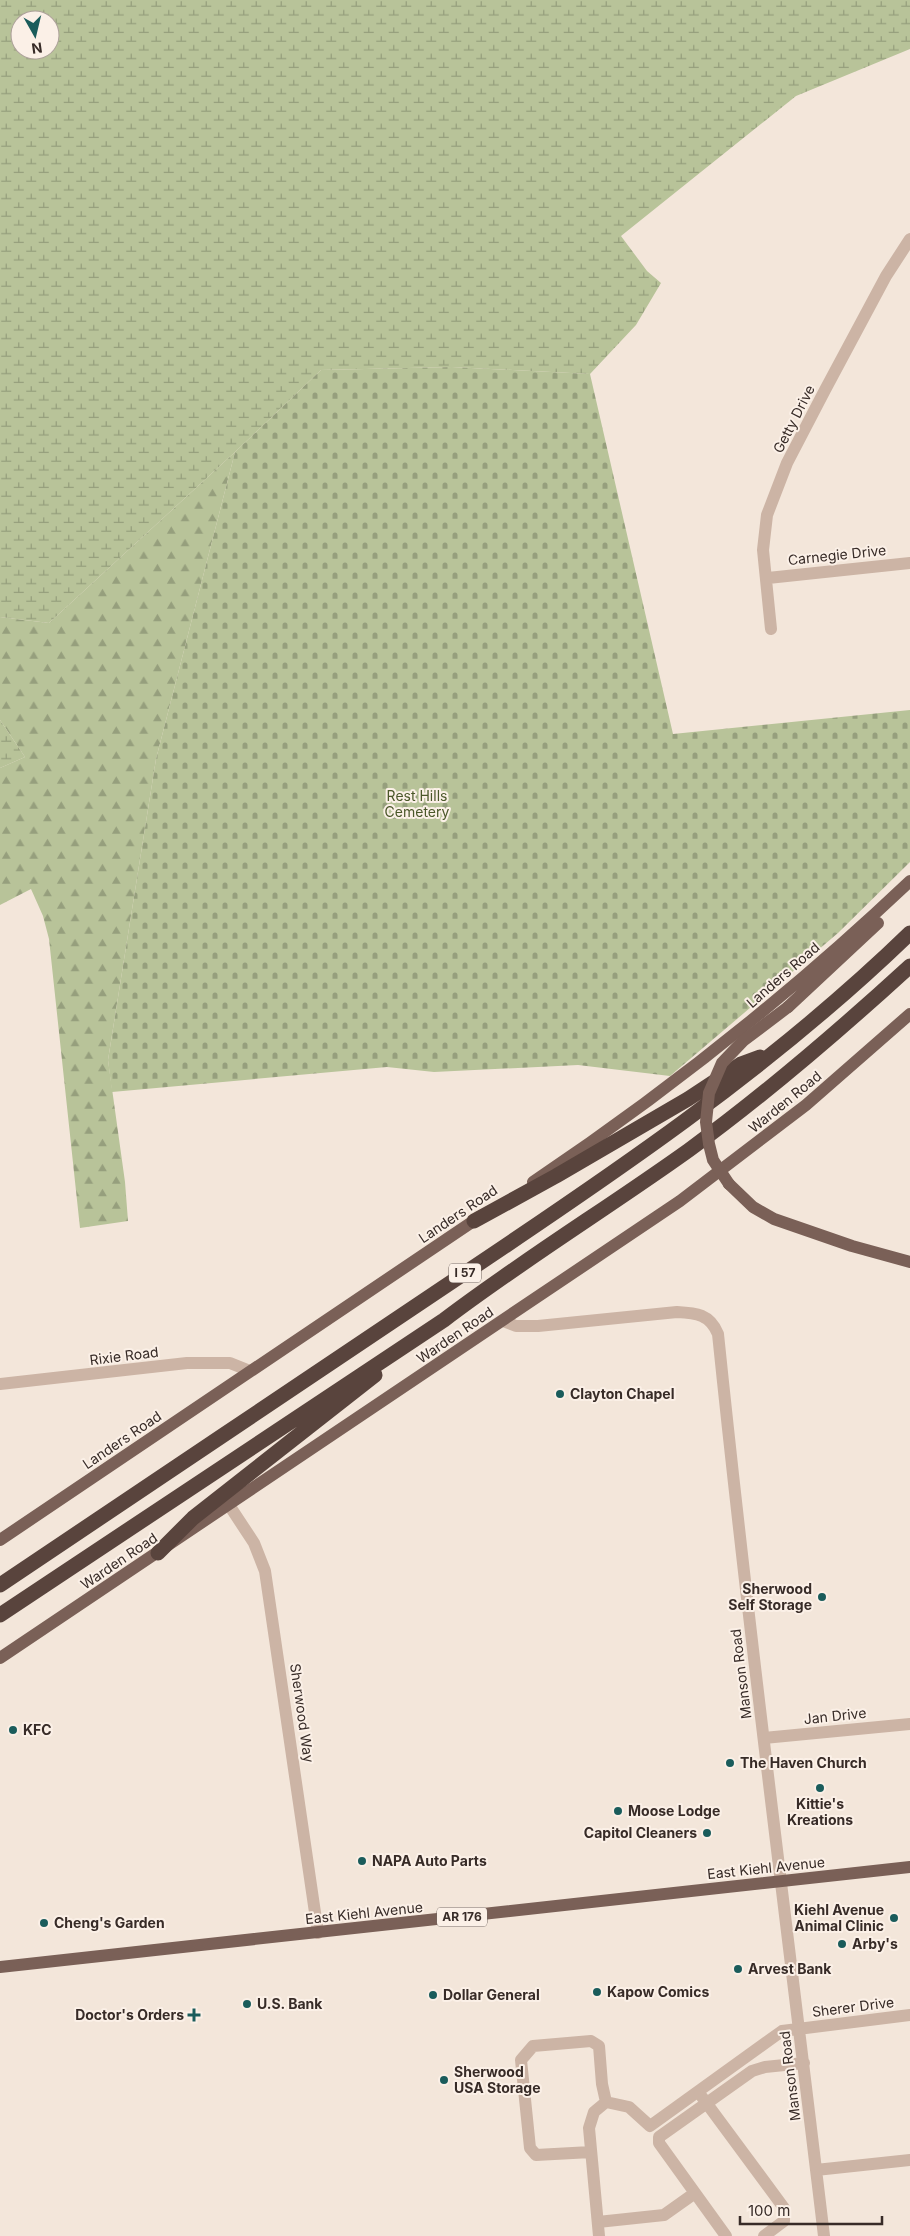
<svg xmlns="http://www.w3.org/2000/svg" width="910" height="2236" font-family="Inter,sans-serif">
  <defs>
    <pattern id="forest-firs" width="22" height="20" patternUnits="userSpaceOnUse" patternTransform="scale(1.25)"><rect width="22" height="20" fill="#b8c399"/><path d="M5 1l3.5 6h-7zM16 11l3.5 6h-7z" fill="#969f7d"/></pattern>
    <pattern id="wetland-marsh" width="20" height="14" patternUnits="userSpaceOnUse" patternTransform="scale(1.25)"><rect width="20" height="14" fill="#b8c399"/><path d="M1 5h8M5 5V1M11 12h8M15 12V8" fill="none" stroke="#969f7d"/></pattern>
    <pattern id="cemetery-stones" width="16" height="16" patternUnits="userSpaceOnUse" patternTransform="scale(1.25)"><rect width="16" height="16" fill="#b8c399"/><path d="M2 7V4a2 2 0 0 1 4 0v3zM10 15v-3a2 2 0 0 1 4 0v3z" fill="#969f7d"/></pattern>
  </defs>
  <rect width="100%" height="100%" fill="#f3e6da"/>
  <path fill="url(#forest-firs)" d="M235,452l-79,307 -48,301 17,122 3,39 -48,7 -31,-289 -6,-23 -12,-27 -31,16v-137l25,-11 -25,-37v-103l49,6z"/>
  <path fill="url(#wetland-marsh)" fill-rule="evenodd" d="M0,0h910v49l-114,47 -175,140 26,35 14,12 -25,42 -46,49 -138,-7 -131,3 -86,82 -186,171 -49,-6zM20,20h30v30h-30z
    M0,720l25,37 -25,11z"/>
  <path fill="url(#cemetery-stones)" d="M452,367l138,7 83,360 237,-24v152l-72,71 -168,143 -92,-11 -144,7 -47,-5 -275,25 -4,-32 48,-301 79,-307 86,-82z"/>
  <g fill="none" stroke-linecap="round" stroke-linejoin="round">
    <path stroke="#ccb4a5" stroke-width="12" d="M768,578l142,-15
      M771,629l-8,-79 4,-35 20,-52 38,-73 61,-114 24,-37
      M503,1321l13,5h22l139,-14c19,1 33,2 41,22 31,301 70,601 106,902
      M0,1384l187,-21h43l20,8
      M229,1505l25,38 11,28 53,362
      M764,1738l146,-14
      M702,2097l82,111v13l-20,15
      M591,2152l-55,3 -6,-7 -9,-88 12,-14 58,-5 8,5 3,38 4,18
      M816,2170l94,-10
      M598,2222l66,-7 31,-22
      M599,2236l-10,-108 5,-16 12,-10 23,5 21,19 132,-95 128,-16
      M726,2236l-67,-93v-6l93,-66 13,-4 39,-4"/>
    <path stroke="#7a6057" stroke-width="12" d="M788,1007l90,-84
      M533,1182c134,-90 260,-190 377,-301
      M729,1184l24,23 21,12 78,27 58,16
      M0,1540l481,-324
      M0,1658l680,-457 126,-96 104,-91
      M0,1967l910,-100"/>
    <path stroke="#59443d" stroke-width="15" d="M474,1221l82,-45 132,-77 53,-35 19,-7
      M158,1553l35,-35 182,-143
      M0,1585c148,-99 296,-199 444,-298 162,-108 326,-218 466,-354
      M0,1615l444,-295c79,-60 164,-112 245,-170 78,-57 150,-119 221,-184"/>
    <path stroke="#7a6057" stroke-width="12" d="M729,1184l-16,-24 -4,-16 -3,-22 3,-29 13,-30 21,-22 45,-34"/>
  </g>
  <g fill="#1a5c5b" stroke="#fbf0e7" stroke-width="2">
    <circle cx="560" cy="1394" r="5"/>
    <circle cx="822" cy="1597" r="5"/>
    <circle cx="13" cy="1730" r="5"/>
    <circle cx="730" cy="1763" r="5"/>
    <circle cx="820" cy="1788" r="5"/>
    <circle cx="618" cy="1811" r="5"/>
    <circle cx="707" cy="1833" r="5"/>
    <circle cx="362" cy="1861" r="5"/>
    <circle cx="894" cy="1918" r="5"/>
    <circle cx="44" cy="1923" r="5"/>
    <circle cx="842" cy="1944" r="5"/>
    <circle cx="738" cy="1969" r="5"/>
    <circle cx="597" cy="1992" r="5"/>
    <circle cx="433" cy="1995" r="5"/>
    <circle cx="247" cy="2004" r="5"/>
    <path d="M191.5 2007.5h5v5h5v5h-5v5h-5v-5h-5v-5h5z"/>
    <circle cx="444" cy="2080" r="5"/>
  </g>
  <g text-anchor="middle" stroke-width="4" stroke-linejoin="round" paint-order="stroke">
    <g fill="#fbf0e7" stroke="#726661" stroke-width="1">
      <rect x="449" y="1263.5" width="32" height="19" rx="4"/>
      <rect x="437" y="1907.5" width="50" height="19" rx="4"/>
    </g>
    <g font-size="12" font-weight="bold" fill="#372b27">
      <text x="465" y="1277">I 57</text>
      <text x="462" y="1921">AR 176</text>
    </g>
    <g font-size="14" fill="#372b27" stroke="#fbf0e7">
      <text transform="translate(794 419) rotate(-63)" y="5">Getty Drive</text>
      <text transform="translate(837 555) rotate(-6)" y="5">Carnegie Drive</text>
      <text transform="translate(783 975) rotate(-41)" y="5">Landers Road</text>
      <text transform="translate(785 1102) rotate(-39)" y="5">Warden Road</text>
      <text transform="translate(458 1214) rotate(-34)" y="5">Landers Road</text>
      <text transform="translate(455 1335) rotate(-34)" y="5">Warden Road</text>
      <text transform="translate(124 1356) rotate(-7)" y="5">Rixie Road</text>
      <text transform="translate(122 1440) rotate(-34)" y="5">Landers Road</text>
      <text transform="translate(119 1561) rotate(-34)" y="5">Warden Road</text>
      <text transform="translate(741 1674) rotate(-97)" y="5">Manson Road</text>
      <text transform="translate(302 1713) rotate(82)" y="5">Sherwood Way</text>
      <text transform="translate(835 1716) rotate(-6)" y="5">Jan Drive</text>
      <text transform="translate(766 1868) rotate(-6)" y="5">East Kiehl Avenue</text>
      <text transform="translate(364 1913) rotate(-6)" y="5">East Kiehl Avenue</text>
      <text transform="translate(853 2007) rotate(-7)" y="5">Sherer Drive</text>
      <text transform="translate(790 2076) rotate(-97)" y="5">Manson Road</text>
    </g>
    <g font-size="14" fill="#4a5729" stroke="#fbf0e7">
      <text x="417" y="801">Rest Hills<tspan x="417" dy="16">Cemetery</tspan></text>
    </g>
    <g font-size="14" font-weight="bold" fill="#372b27" stroke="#fbf0e7" text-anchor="start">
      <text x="570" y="1399">Clayton Chapel</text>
      <text x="812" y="1594" text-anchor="end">Sherwood<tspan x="812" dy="16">Self Storage</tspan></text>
      <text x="23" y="1735">KFC</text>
      <text x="740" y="1768">The Haven Church</text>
      <text x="820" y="1809" text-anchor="middle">Kittie's<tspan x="820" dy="16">Kreations</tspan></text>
      <text x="628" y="1816">Moose Lodge</text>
      <text x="697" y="1838" text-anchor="end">Capitol Cleaners</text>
      <text x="372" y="1866">NAPA Auto Parts</text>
      <text x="884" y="1915" text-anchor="end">Kiehl Avenue<tspan x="884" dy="16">Animal Clinic</tspan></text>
      <text x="54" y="1928">Cheng's Garden</text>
      <text x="852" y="1949">Arby's</text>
      <text x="748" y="1974">Arvest Bank</text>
      <text x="607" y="1997">Kapow Comics</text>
      <text x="443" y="2000">Dollar General</text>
      <text x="257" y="2009">U.S. Bank</text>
      <text x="184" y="2020" text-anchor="end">Doctor's Orders</text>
      <text x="454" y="2077">Sherwood<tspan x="454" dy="16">USA Storage</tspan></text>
    </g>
  </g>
  <g transform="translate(35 35) rotate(172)"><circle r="24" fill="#fbf0e7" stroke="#ada19a"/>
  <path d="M0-4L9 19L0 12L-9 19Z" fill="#1a5c5b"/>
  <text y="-8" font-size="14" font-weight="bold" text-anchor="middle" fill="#372b27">N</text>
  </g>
  <path d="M740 2216v8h142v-8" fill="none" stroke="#372b27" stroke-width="2.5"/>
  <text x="748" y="2216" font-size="15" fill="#372b27" stroke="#fbf0e7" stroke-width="4" paint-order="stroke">100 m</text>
</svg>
